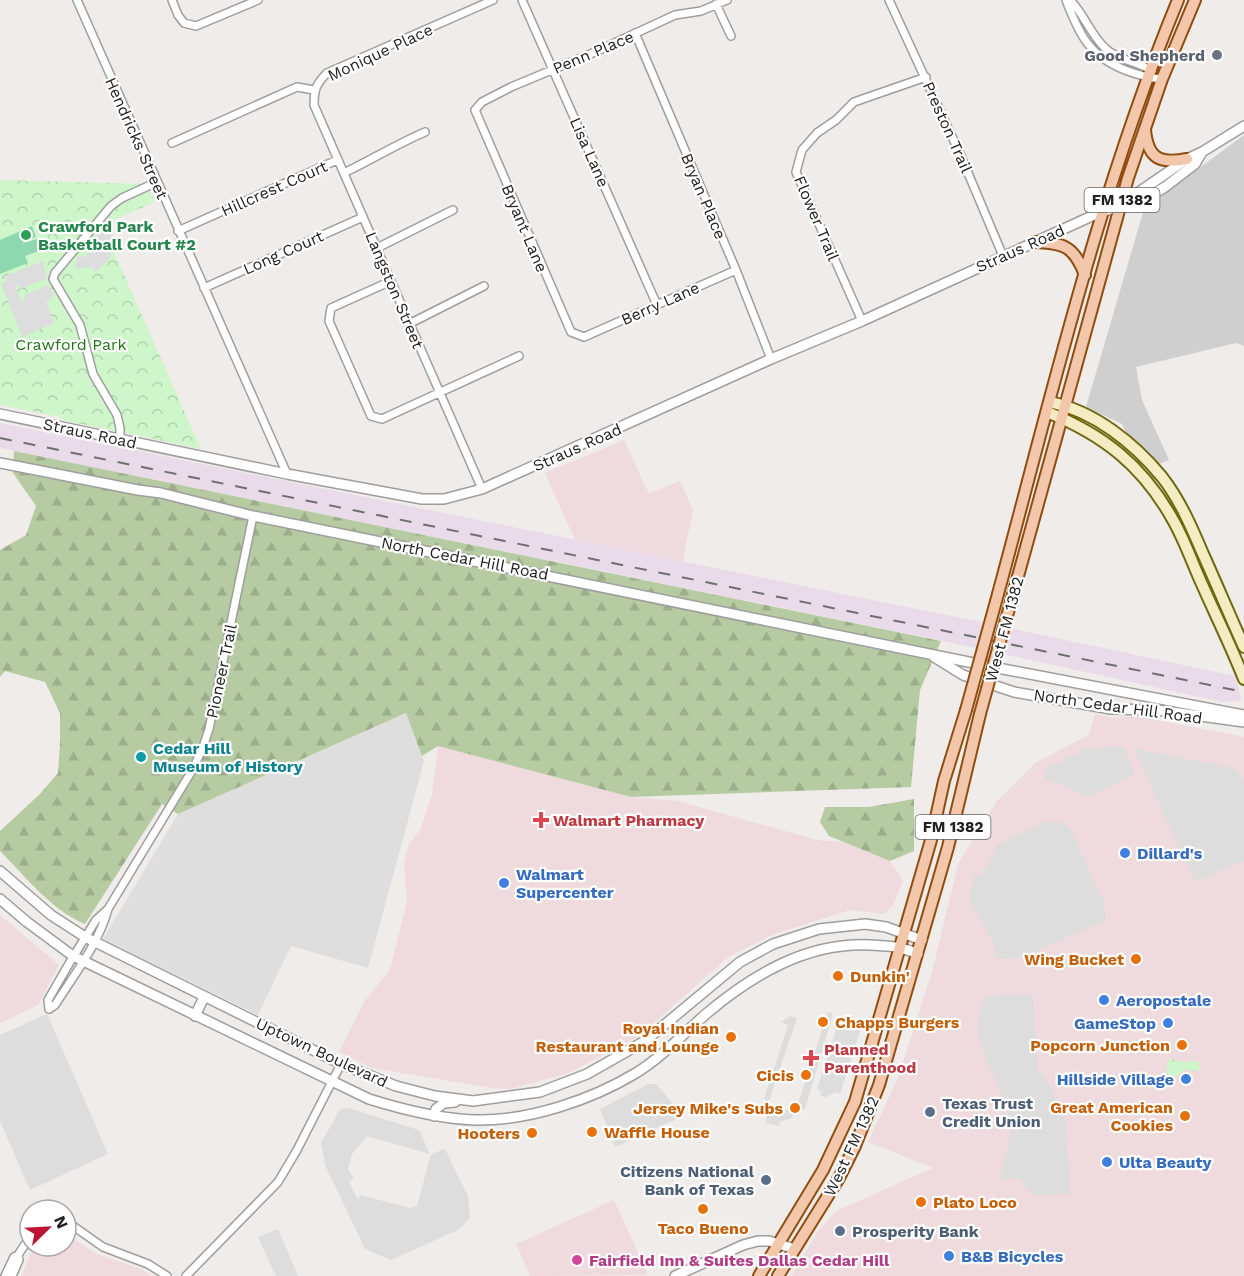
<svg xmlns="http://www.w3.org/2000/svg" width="1244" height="1276" font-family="'Work Sans',sans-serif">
  <defs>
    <pattern id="forest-firs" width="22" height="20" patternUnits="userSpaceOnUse" patternTransform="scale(1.5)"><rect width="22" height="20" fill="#b6cba2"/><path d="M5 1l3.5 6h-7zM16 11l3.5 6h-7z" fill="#9cae8b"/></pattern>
    <pattern id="park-crowns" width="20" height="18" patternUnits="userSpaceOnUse" patternTransform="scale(1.5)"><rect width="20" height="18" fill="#cff5cb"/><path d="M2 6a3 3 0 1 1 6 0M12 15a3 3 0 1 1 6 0" fill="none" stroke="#b1d2ae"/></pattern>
  </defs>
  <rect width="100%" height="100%" fill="#f0ece9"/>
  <path fill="#dfdede" d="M406,713l18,48 -56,207 -77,-22 -33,69 -155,-76 75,-125z"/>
  <path fill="#efdadd" d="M624,440l25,54 31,-13 13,29 -11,54 -106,-22 -31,-69z
    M1095,714l18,4 23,-2 108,21v539h-453l26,-43 19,-22 97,-43 -65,-26 30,-64 34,-106 26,-108 39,-63 38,-38 54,-28z
    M438,746l193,51 47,4 139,39 25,2 48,19 13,20 -10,24 -9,9 -34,-4 -76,24 -46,23 -90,80 -72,37 -56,15 -18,-1 -120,-20 -33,-16 25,-50 26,-32 17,-69 -3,-39 5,-17 12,-17 11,-34z
    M0,915l59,50 -21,40 -38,18z
    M614,1200l34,75 -118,1 -14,-32z
    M66,1234l31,20 46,16 8,6h-129l8,-21 7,-9h29z"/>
  <path fill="#cfcfcf" d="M1244,135v211l-8,-3 -100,24 6,33 27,60 -10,4 -33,-31 -4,-9 -36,-17 58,-198z"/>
  <path fill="#e9dbe9" d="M0,423l981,199 254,54 6,22 -3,3 -16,1 -283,-62 -939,-192z"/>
  <path fill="url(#forest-firs)" d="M14,451l927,190 -21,49 -9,97 -280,10 -193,-51 -16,10 -16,-43 -228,101 -16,-10 -77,120c-34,-14 -60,-48 -85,-73v-20l40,-37 18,-21 2,-30v-30l-15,-31 -40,-11 -5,6v-127l26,-15 10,-29 -23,-33z
    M914,799v52l-24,10 -61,-25 -9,-14 5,-15h44z"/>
  <path fill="url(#park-crowns)" d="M0,180l147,4 8,18 -53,23 99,224 -138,-29 -2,-3 -61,-12z
    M1170,1059l13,3 15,-1 2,6 -3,5 -12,-3 -8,7 -10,-1v-13z"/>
  <path fill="#8fd7ae" d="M32,226l4,11 -16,7 17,-5 4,11 -16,6 3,7 -28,11v-34z"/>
  <path fill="#ddd" d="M108,223l4,9 2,12 -5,16 -14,12 -3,-5 -17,2 2,-12h7l9,-6 4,-8 -2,-7 4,-2z
    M43,261l4,17 -27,11 -2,-4 -3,1 7,16 3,-2 -2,-4 26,-11 5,11 -8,6 8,21 -32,14 -21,-54 6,-2 -2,-5z
    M1119,746l5,2 10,23v4l-45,21 -44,-17 -1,-5 3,-6 36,-18z
    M1134,749l96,18 10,7 4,5v81l-49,22z
    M1047,821l16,2 6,3 35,76 2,18 -77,34 -16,5 -16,-1 -3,-15 -23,-40v-15l3,-13h6l9,-12 8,-18z
    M1033,995l5,74 14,22 14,31 4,72 -38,1 -7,-7 -5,-10 -21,2 9,-32 2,-14 -1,-12 -2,-14 -27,-65 -3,-18 6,-24 5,-5z
    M828,1012l5,2 -28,95 -9,1z
    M47,1014l61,140 -78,36 -30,-69v-86z
    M790,1016l7,2 -28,83 -5,-2 24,-74 -7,-3z
    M847,1017l16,5 -23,72 -5,-2 -10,6 -5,-3 1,-4 -4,-2 21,-65z
    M648,1084h8l25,29 -2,5 -64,29 -15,-38z
    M769,1104l25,8 -2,6 -12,4 -1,4 -13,-3z
    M348,1108l71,22 11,24 -63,-18 -15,18 -4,15 6,10 -5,2 9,19 2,-5 50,13 7,-2 14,-52 14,-5 23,47 2,22 -12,12 -67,30 -26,-11 -40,-84 -4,-22 19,-34z
    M278,1229l20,47h-22l-18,-39z"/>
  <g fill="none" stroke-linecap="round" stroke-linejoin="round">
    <defs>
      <path id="minor" d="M77,0l210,474
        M172,0l6,15 6,8 12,3 62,-26
        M522,0l135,305
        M727,0l-26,11 -26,4 -80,37 -84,35 -29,15 -7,8 96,222 13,5 152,-67
        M889,0l71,154 43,102
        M1066,0c13,34 23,56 59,70 13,5 23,8 37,9
        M1070,0c15,15 21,36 36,49 13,12 32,12 46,22
        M716,4l15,32
        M635,33l101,237 35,89
        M172,143l125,-56 17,3
        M344,173c27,-13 53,-29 81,-41
        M178,231l159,-71
        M377,248l76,-38
        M391,281l-60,27 -2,13 42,95 11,3 137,-63
        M204,288l159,-71
        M862,321l-66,-149 6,-22 15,-17 19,-13 18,-18 72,-25
        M409,324l75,-38
        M120,439v-11l-3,-13 -24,-41 -13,-49 -27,-46 2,-6 56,-67 11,-8 35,-16
        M482,489l-168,-384c0,-15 2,-21 13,-32l166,-73
        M108,909c-9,34 -34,66 -53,96l-6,4 -1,-9 22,-38 26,-42 12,-11 85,-140 10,-22 6,-18 44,-213
        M66,1221l37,26 45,17 19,12
        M18,1255l12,-18
        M5,1276l9,-19 4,-2 1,5 -7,16
        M186,1276l92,-94 19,-32 44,-86"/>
      <path id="tertiary" d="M1123,203l64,-44 15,-7 42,-26
        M0,414l287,60 135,25h22l38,-10 289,-130 91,-38 230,-105 29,-11 18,-3 26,-15 30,-23 7,-12
        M0,463l138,27 23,3 92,23 745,152 246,47
        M934,657l29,18 51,17 97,17 46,1 87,12
        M0,871l51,44 34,22 256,127 55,22 39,10 38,5 67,-9 47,-18 58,-33 95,-79 33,-18 46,-15 46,-5 21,3 36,13
        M0,899l27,23 46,34 296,143c35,11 70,20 107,21 53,1 115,-20 160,-47 26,-16 47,-39 70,-59 46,-39 101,-72 164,-69 18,1 31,1 48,9
        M195,1016l9,-19
        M434,1116l2,-7 8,-6 11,-1
        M675,1276l68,-31 15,-4h11l26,8"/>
      <path id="secondary" d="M1050,402c44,9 84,41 112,75 18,23 30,51 41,77 14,31 27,62 41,93
        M1047,412c57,23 96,54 126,108 11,19 19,42 28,62 14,32 30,64 43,97"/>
      <path id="primary" d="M1145,130c3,29 15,34 42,29
        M1034,242c30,1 40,4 51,33
        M998,594c54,-200 101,-403 180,-594
        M1012,598l116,-420 34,-99 33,-79
        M759,1276l64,-106 32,-68 76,-262 13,-59 22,-71
        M778,1276l61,-98 16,-32 24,-61 69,-238 32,-133"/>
    </defs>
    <use href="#minor" stroke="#9e9e9e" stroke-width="10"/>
    <use href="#tertiary" stroke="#9e9e9e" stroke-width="12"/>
    <use href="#secondary" stroke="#706810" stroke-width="14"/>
    <use href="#primary" stroke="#8f4d0f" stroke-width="14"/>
    <use href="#minor" stroke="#fff" stroke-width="7"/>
    <use href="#tertiary" stroke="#fff" stroke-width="9"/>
    <use href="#secondary" stroke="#f4edc3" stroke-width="10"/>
    <use href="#primary" stroke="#f3c7ab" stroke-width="10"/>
    <path stroke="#6f6f6f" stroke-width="2" stroke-dasharray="12 12" stroke-linecap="butt" d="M0,438l1244,254"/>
    <defs>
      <path id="primary-bridge" d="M966,710l32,-116
        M980,714l32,-116"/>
    </defs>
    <use href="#primary-bridge" stroke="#8f4d0f" stroke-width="14" stroke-linecap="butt"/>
    <use href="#primary-bridge" stroke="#f3c7ab" stroke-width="10"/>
  </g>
  <circle fill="#6b7280" stroke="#fff" stroke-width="2" cx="1217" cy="55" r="6"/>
  <circle fill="#2e9e5b" stroke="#fff" stroke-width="2" cx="26" cy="235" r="6"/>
  <circle fill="#0f9aa8" stroke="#fff" stroke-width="2" cx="141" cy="757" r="6"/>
  <g fill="#e0444e" stroke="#fff" stroke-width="2">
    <path d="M538 811h6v6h6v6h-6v6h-6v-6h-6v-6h6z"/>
    <path d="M808 1049h6v6h6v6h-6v6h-6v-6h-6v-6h6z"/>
  </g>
  <g fill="#3f7fe0" stroke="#fff" stroke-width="2">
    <circle cx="1125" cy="853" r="6"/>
    <circle cx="504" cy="883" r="6"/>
    <circle cx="1104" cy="1000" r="6"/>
    <circle cx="1168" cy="1023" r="6"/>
    <circle cx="1186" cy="1079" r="6"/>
    <circle cx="1107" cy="1162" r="6"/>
    <circle cx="949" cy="1256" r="6"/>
  </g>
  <g fill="#e8710a" stroke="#fff" stroke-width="2">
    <circle cx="1136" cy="959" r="6"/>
    <circle cx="838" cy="976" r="6"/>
    <circle cx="823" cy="1022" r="6"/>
    <circle cx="731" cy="1037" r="6"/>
    <circle cx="1182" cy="1045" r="6"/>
    <circle cx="806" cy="1075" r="6"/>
    <circle cx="795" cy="1108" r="6"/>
    <circle cx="1185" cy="1116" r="6"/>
    <circle cx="592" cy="1132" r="6"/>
    <circle cx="532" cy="1133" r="6"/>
    <circle cx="921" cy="1202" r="6"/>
    <circle cx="703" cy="1209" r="6"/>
  </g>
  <g fill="#5c6f8a" stroke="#fff" stroke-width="2">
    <circle cx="930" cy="1112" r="6"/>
    <circle cx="766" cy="1180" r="6"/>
    <circle cx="840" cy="1231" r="6"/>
  </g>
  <circle fill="#d1479c" stroke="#fff" stroke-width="2" cx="577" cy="1260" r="6"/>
  <g text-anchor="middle" stroke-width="4.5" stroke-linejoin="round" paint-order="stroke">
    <g fill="#fff" stroke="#646464" stroke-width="1.5">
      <rect x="1084.5" y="188" width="75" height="24" rx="4.5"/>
      <rect x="915.5" y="815" width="75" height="24" rx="4.5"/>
    </g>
    <g font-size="15" font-weight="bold" fill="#212121">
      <text x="1122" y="205">FM 1382</text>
      <text x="953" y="832">FM 1382</text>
    </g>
    <g font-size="16" fill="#212121" stroke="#fff">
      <text transform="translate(380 52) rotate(-25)" y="6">Monique Place</text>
      <text transform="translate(593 52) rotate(-23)" y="6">Penn Place</text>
      <text transform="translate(948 127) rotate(66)" y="6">Preston Trail</text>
      <text transform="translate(137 138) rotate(66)" y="6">Hendricks Street</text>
      <text transform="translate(590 152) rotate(66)" y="6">Lisa Lane</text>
      <text transform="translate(274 188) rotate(-24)" y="6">Hillcrest Court</text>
      <text transform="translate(704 196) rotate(67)" y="6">Bryan Place</text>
      <text transform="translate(817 218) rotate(67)" y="6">Flower Trail</text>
      <text transform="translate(525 228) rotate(67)" y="6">Bryant Lane</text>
      <text transform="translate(1020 248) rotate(-24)" y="6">Straus Road</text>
      <text transform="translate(283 252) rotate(-24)" y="6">Long Court</text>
      <text transform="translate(395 290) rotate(67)" y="6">Langston Street</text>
      <text transform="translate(660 303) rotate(-24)" y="6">Berry Lane</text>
      <text transform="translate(90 433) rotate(12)" y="6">Straus Road</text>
      <text transform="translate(577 447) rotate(-24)" y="6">Straus Road</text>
      <text transform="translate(465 558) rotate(11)" y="6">North Cedar Hill Road</text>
      <text transform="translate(1004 629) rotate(-75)" y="6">West FM 1382</text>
      <text transform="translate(221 671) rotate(-78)" y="6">Pioneer Trail</text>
      <text transform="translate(1118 706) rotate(8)" y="6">North Cedar Hill Road</text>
      <text transform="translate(322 1052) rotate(25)" y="6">Uptown Boulevard</text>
      <text transform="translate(851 1146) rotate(-65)" y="6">West FM 1382</text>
    </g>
    <g font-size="16" font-weight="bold" fill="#5b616d" stroke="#fff" text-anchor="end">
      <text x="1205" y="61">Good Shepherd</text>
    </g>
    <g font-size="16" font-weight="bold" fill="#27864d" stroke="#fff" text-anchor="start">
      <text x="38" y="232">Crawford Park<tspan x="38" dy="18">Basketball Court #2</tspan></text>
    </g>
    <g font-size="16" fill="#217717" stroke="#fff">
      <text x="71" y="350">Crawford Park</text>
    </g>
    <g font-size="16" font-weight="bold" fill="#0d838f" stroke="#fff" text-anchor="start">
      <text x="153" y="754">Cedar Hill<tspan x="153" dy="18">Museum of History</tspan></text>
    </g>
    <g font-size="16" font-weight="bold" fill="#be3a42" stroke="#fff" text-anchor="start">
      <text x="553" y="826">Walmart Pharmacy</text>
      <text x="824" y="1055">Planned<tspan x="824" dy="18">Parenthood</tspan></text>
    </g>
    <g font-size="16" font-weight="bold" fill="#366cbe" stroke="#fff" text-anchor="start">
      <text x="1137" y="859">Dillard's</text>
      <text x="516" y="880">Walmart<tspan x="516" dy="18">Supercenter</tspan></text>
      <text x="1116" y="1006">Aeropostale</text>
      <text x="1156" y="1029" text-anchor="end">GameStop</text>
      <text x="1174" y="1085" text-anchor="end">Hillside Village</text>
      <text x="1119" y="1168">Ulta Beauty</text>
      <text x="961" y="1262">B&amp;B Bicycles</text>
    </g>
    <g font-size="16" font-weight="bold" fill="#c56008" stroke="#fff" text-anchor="end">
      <text x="1124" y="965">Wing Bucket</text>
      <text x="850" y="982" text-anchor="start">Dunkin'</text>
      <text x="835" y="1028" text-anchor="start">Chapps Burgers</text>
      <text x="719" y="1034">Royal Indian<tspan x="719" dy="18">Restaurant and Lounge</tspan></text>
      <text x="1170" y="1051">Popcorn Junction</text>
      <text x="794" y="1081">Cicis</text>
      <text x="1173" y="1113">Great American<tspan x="1173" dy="18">Cookies</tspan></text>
      <text x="783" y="1114">Jersey Mike's Subs</text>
      <text x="604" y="1138" text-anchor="start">Waffle House</text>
      <text x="520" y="1139">Hooters</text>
      <text x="933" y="1208" text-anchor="start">Plato Loco</text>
      <text x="703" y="1234" text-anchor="middle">Taco Bueno</text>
    </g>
    <g font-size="16" font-weight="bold" fill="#4e5e75" stroke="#fff" text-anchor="start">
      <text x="942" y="1109">Texas Trust<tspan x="942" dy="18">Credit Union</tspan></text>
      <text x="754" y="1177" text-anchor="end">Citizens National<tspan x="754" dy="18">Bank of Texas</tspan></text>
      <text x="852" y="1237">Prosperity Bank</text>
    </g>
    <g font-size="16" font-weight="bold" fill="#b23c85" stroke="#fff" text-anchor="start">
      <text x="589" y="1266">Fairfield Inn &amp; Suites Dallas Cedar Hill</text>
    </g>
  </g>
  <g transform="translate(48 1228) rotate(66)"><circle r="28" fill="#ffffff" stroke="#a6a6a6" stroke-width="1.5"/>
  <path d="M0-4.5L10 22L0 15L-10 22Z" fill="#be1434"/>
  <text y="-9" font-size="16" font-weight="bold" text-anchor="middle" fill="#212121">N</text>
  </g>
</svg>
